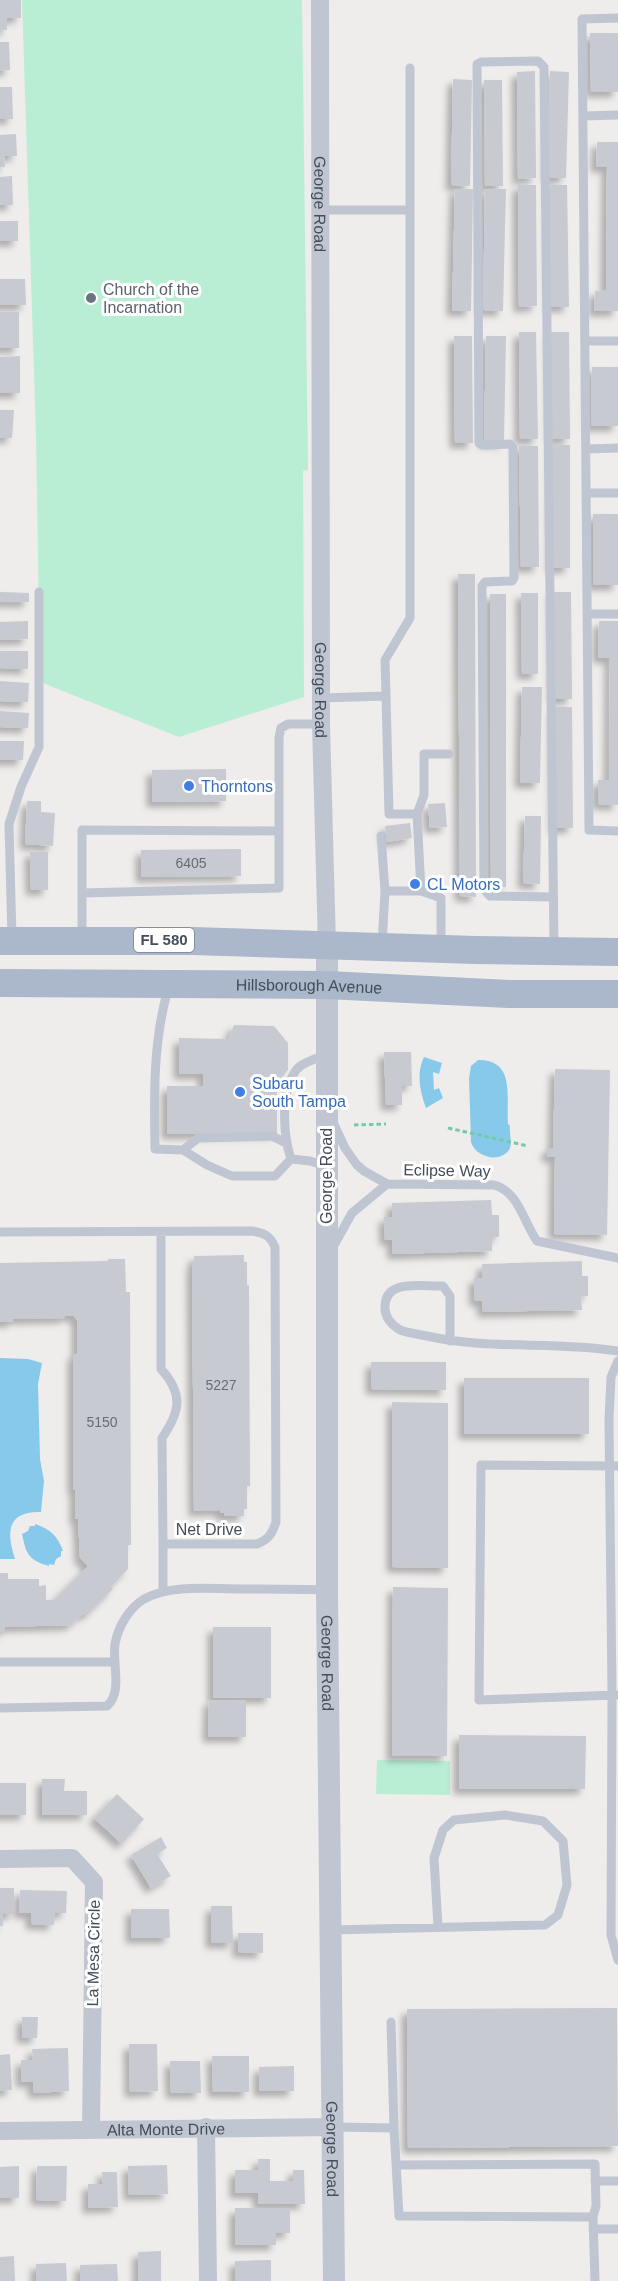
<svg xmlns="http://www.w3.org/2000/svg" width="618" height="2281" font-family="Arial,sans-serif">
  <defs>
    <filter id="shadow"><feDropShadow dx="-5.5" dy="5.5" stdDeviation="3" flood-color="#0004"/></filter>
  </defs>
  <rect width="100%" height="100%" fill="#efecec"/>
  <path fill="#b9eed4" d="M22,0h280l6,470 -5,1 1,226 -125,40 -139,-55 -4,-248z
    M377,1760l73,1v34l-74,-1z"/>
  <path fill="#86c9eb" d="M424,1057l18,6 -3,11 -6,-2 1,18 5,-2 4,10 -17,10c-6,-16 -10,-35 -2,-51z
    M478,1060c38,-1 28,38 30,64l2,2c-1,7 3,18 -1,24 -9,13 -33,8 -38,-8l-2,-64 2,-12z
    M0,1358l28,1 14,4 -4,21 2,75 4,22 -3,31c-34,-1 -35,20 -26,47h-15z
    M35,1524c15,5 23,12 28,27h-2v5l-5,3 -2,6 -5,-1v2c-22,-6 -23,-14 -27,-32l6,-3 2,-5h5z"/>
  <path fill="#c8cad2" filter="url(#shadow)" d="M0,0h21v18h-14v12h-7z
    M590,33h28v59h-27z
    M0,42h9l1,28 -10,1z
    M535,71l1,107 -18,1 -1,-107z
    M550,71l19,1 -3,106h-18z
    M453,79l19,1 -2,106 -19,-1z
    M484,80h18l1,106h-18z
    M0,87h12l1,32h-13z
    M16,134l1,22h-13l1,11h-5v-32z
    M597,142h21v169h-24l1,-20 11,-1 1,-123h-11z
    M12,176l1,29h-13v-28z
    M518,185h18l1,121 -18,1z
    M550,185h17l2,122h-18z
    M455,189h18l-2,122h-19z
    M485,189h21l-3,122 -20,-1z
    M0,221h18v20h-18z
    M0,279h25l1,26h-26z
    M0,312h19v36h-19z
    M519,332h17l2,107h-18z
    M551,332h18l1,107h-18z
    M454,336h18l1,107h-18z
    M486,336h20l-2,107 -20,-1z
    M20,356v37h-20v-36z
    M592,367h26v59h-27z
    M0,410h14l-2,28h-12z
    M553,445h17v123h-18z
    M519,446h19l1,121h-18z
    M593,514h25v71h-25z
    M458,574h17l1,323 -16,-1z
    M0,592l29,1v9h-29z
    M553,592h18l1,107h-18z
    M521,593h17v81h-16z
    M490,594h16v293h-15z
    M28,621v18l-28,1v-18z
    M599,621h19v184l-20,-1v-24h11l1,-122h-12z
    M0,651h28v18l-28,-1z
    M0,681l29,2 -1,19 -28,-1z
    M522,687h20l-2,96h-20z
    M554,707h18l1,121h-18z
    M0,711l29,2 -1,15 -28,-1z
    M0,741h24l-1,19h-23z
    M226,769v32l-74,1v-32z
    M27,801h14v11l14,1 -2,33 -28,-2z
    M445,803l2,24 -17,1 -2,-24z
    M525,816h16l-1,68 -17,-1z
    M410,823l2,15 -25,4 -2,-16z
    M241,849v27l-100,1v-27z
    M30,852h18v38h-17z
    M234,1025l40,1 14,17v27l-11,13v50l-110,1v-48h36v-12h-24v-36l49,1z
    M384,1052h27l1,34h-10v19h-16z
    M555,1069l55,1 -3,165 -53,-1 1,-77h-8v-9h6z
    M491,1200l1,15h7v22h-7v14l-99,3 -1,-14h-7l-1,-23h8v-14z
    M244,1255v7h3v23h2l1,201h-3v23h-3v7h-20v-3h-4v-3l-26,1 -2,-246h1l1,-9z
    M109,1259h16l1,33h4l1,253h-3v24l-17,18 2,2 -27,27 -2,-3 -13,12 -66,2v5h-5v-59h8v6h31v7l7,-1v15h8l34,-34 -8,-8 -2,-39h-3v-30l-2,1v-136h4v-34l-3,-4h-9v2l-52,1v3h-13v-59l107,-2z
    M582,1261v15h6v20h-7l1,14 -99,2 -1,-11h-7l-1,-23h8v-14z
    M371,1362h75v28l-75,-1z
    M464,1378h125v56h-125z
    M392,1402l56,1v165l-56,-1z
    M393,1587l55,1 -1,168h-55z
    M213,1627h58v71h-58z
    M209,1700h37v37h-38z
    M459,1735l127,1 -1,53h-126z
    M42,1779h23l-1,12h23v24h-45z
    M0,1783h26v32h-26z
    M117,1794l27,25 -22,25 -28,-26z
    M161,1837l6,11 -10,6 14,22 -20,12 -20,-33z
    M0,1888h14v26h-11v12h-3z
    M20,1890l47,1 -1,22h-11l-1,12 -23,-1v-11h-12z
    M211,1906h21l1,37h-22z
    M131,1909h38l1,29h-39z
    M238,1933h25v20l-25,-1z
    M617,2008l1,138 -210,2 -1,-139z
    M22,2017h16l-1,21h-15z
    M129,2044h28l1,47 -28,1z
    M68,2048l1,43 -35,2 -1,-11h-12v-22h12l-1,-11z
    M10,2054l2,36 -12,1v-36z
    M212,2056h37v36h-36z
    M170,2061h30l1,32h-30z
    M294,2066v25h-35v-24z
    M258,2159h12v22h23v-11h11l1,34h-47v-11h-23v-23h23z
    M167,2165l1,29 -39,1 -1,-29z
    M19,2166v32h-19v-31z
    M37,2166h30l-1,35 -30,-1z
    M102,2172h15l1,35 -30,1v-24h15z
    M235,2208h55v25h-14v12h-41z
    M161,2251v30h-23v-29z
    M14,2256l1,25h-15v-24z
    M271,2260v21h-36v-20z
    M66,2263l1,18h-31v-17z
    M117,2264l1,17h-38v-16z"/>
  <g fill="none" stroke-linecap="round" stroke-linejoin="round">
    <path stroke="#71cbaa" stroke-width="3" stroke-dasharray="4.5 3" stroke-linecap="butt" d="M354,1125l32,-1
      M448,1128l80,18"/>
    <path stroke="#bfc6d2" stroke-width="9" d="M618,18l-36,1 7,811 29,1
      M583,116l35,-1
      M321,210h88
      M585,341h33
      M586,449l32,-1
      M586,493h32
      M587,614h31
      M386,696l-1,-36 25,-42v-550
      M321,698l65,-2 3,118h28
      M381,836l4,55
      M82,893l197,-5v-57
      M553,897l-63,-1 -6,-7 -2,-303 3,-4 27,-1 2,-3 -1,-130 -3,-4 -28,1 -3,-2 -2,-379 4,-2 57,-1 6,6 10,880
      M82,937v-107l197,1v-94l2,-9 7,-4h33
      M12,938l-3,-114 12,-37 18,-40v-155
      M382,945l3,-54h36
      M441,947v-49l-20,-7 -4,-77 7,-19v-41h25
      M168,989c-15,53 -14,105 -13,160l28,1
      M326,1055c-9,3 -23,7 -29,14 -17,21 -14,66 -6,90l19,2 16,5
      M334,1124l11,24 12,17 7,6 23,13 107,1c25,7 29,36 43,56l81,17
      M286,1143l-14,-7 -74,2 -15,12 24,15 25,11h43l16,-17
      M0,1232l252,-1c13,2 18,5 23,16l1,275c-4,12 -7,17 -19,22h-94l-1,-106c18,-26 22,-44 -1,-69v-137
      M333,1247l19,-34 35,-29
      M450,1341v-45l-7,-10c-21,1 -59,-8 -58,22 0,10 7,17 15,22 8,3 18,4 27,6 62,14 128,5 191,15
      M618,1361l-7,16 -2,42 3,276 -1,240 7,25
      M163,1544v48
      M0,1662h115
      M617,1695l-138,5 2,-235 137,1
      M0,1708l107,-2c16,-14 5,-42 8,-62 3,-17 14,-36 29,-45 28,-15 65,-10 96,-10 29,0 58,0 87,1
      M331,1930l214,-5 13,-10 9,-30 -4,-44 -20,-20 -38,-6 -51,5 -11,10 -9,28 4,69
      M334,2127l60,1 -3,-106
      M394,2128l5,88 194,1 2,64
      M396,2165l199,-1 1,42 -3,11
      M595,2181h23
      M593,2229h25"/>
    <g stroke="#bfc6d2" stroke-width="18">
      <path id="s1" d="M320,0l1,724 6,222"/>
      <path d="M0,1859l72,-1 22,24 -3,247"/>
      <path d="M206,2127l2,154"/>
      <path id="s2" d="M0,2131l334,-4"/>
    </g>
    <path stroke="#bfc6d2" stroke-width="22" id="s3" d="M327,946v644l7,691"/>
    <g stroke="#abb7cb" stroke-width="28">
      <path d="M0,941h193l283,9 142,2"/>
      <path id="s4" d="M0,983l327,2 182,9h109"/>
    </g>
  </g>
  <circle fill="#6b7280" stroke="#fff" stroke-width="2" cx="91" cy="298" r="6"/>
  <g fill="#3f7fe0" stroke="#fff" stroke-width="2">
    <circle cx="189" cy="786" r="6"/>
    <circle cx="415" cy="884" r="6"/>
    <circle cx="240" cy="1092" r="6"/>
  </g>
  <g text-anchor="middle" stroke-width="6" stroke-linejoin="round" paint-order="stroke">
    <g font-size="14" fill="#656c77">
      <text x="191" y="868">6405</text>
      <text x="221" y="1390">5227</text>
      <text x="102" y="1427">5150</text>
    </g>
    <rect fill="#fff" stroke="#7c828b" stroke-width="1.5" x="134" y="928" width="60" height="24" rx="4.5"/>
    <g font-size="15" font-weight="bold" fill="#444d59">
      <text x="164" y="945">FL 580</text>
    </g>
    <g font-size="16" fill="#444d59" stroke="#fff">
      <text dy="6" stroke="none"><textPath href="#s1" startOffset="204">George Road</textPath></text>
      <text dy="6" stroke="none"><textPath href="#s1" startOffset="690">George Road</textPath></text>
      <text dy="6" stroke="none"><textPath href="#s4" startOffset="309">Hillsborough Avenue</textPath></text>
      <text transform="translate(447 1170) rotate(1)" y="6">Eclipse Way</text>
      <text transform="translate(326 1176) rotate(-90)" y="6">George Road</text>
      <text x="209" y="1535">Net Drive</text>
      <text dy="6" stroke="none"><textPath href="#s3" startOffset="717">George Road</textPath></text>
      <text transform="translate(93 1953) rotate(-89)" y="6">La Mesa Circle</text>
      <text dy="6" stroke="none"><textPath href="#s2" startOffset="166">Alta Monte Drive</textPath></text>
      <text dy="6" stroke="none"><textPath href="#s3" startOffset="1203">George Road</textPath></text>
    </g>
    <g font-size="16" fill="#5b616d" stroke="#fff" text-anchor="start">
      <text x="103" y="295">Church of the<tspan x="103" dy="18">Incarnation</tspan></text>
    </g>
    <g font-size="16" fill="#366cbe" stroke="#fff" text-anchor="start">
      <text x="201" y="792">Thorntons</text>
      <text x="427" y="890">CL Motors</text>
      <text x="252" y="1089">Subaru<tspan x="252" dy="18">South Tampa</tspan></text>
    </g>
  </g>
</svg>
